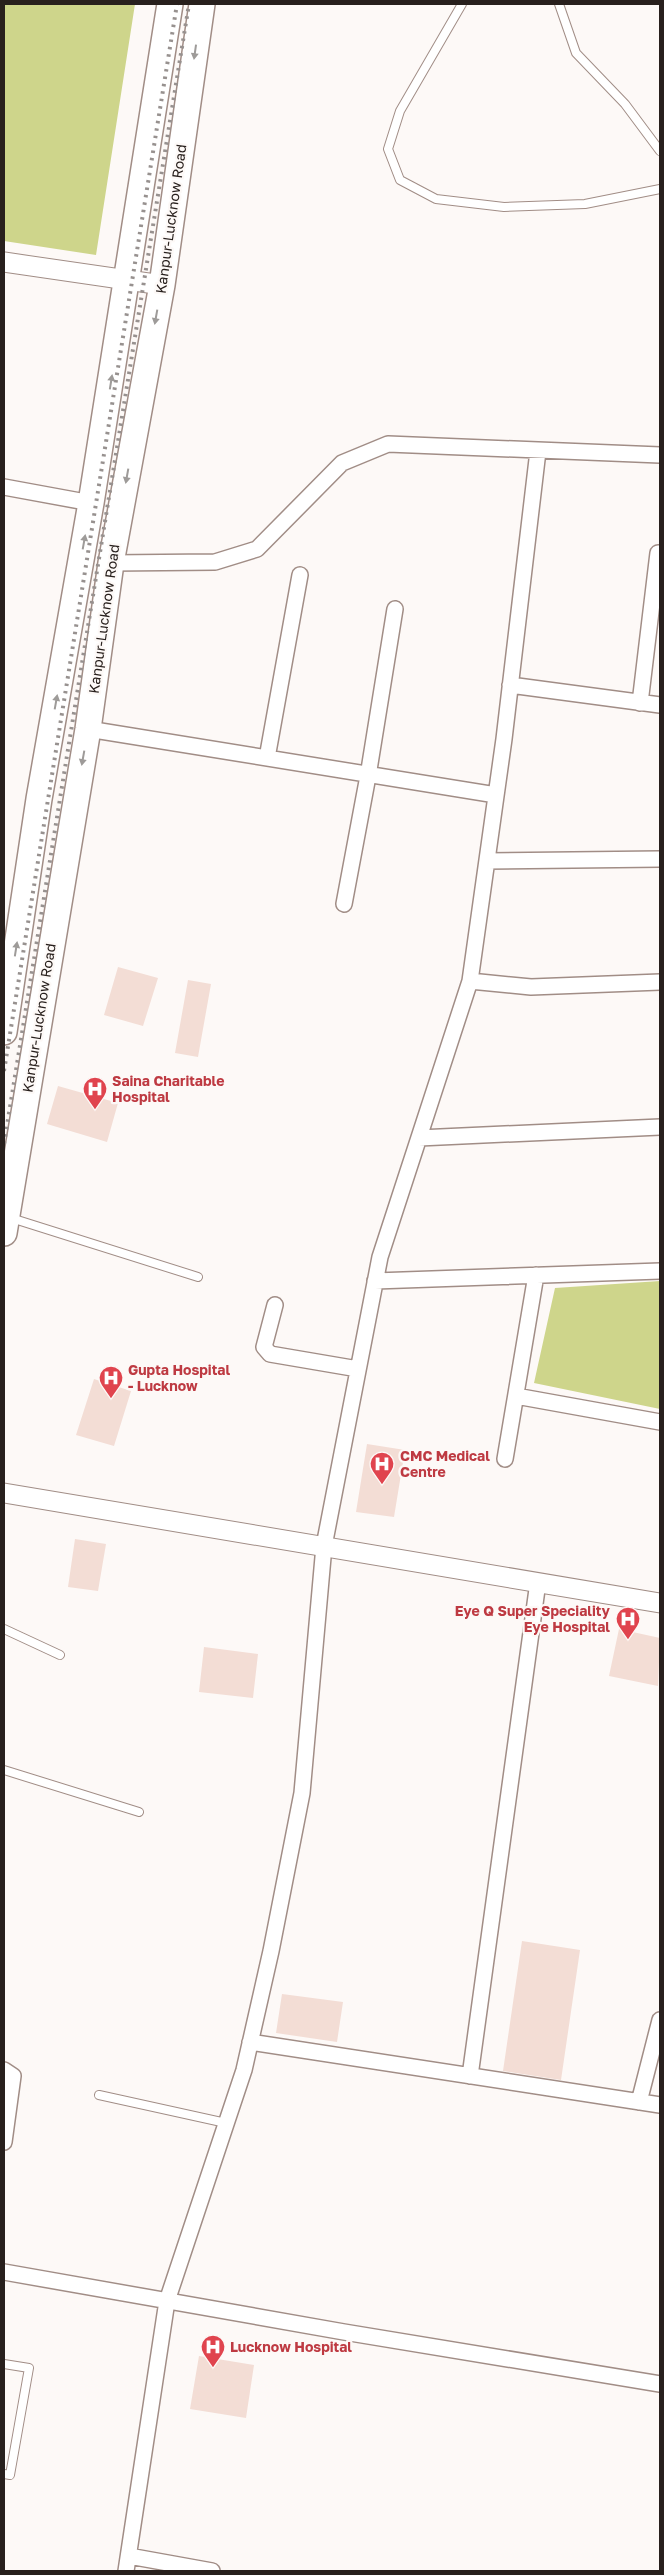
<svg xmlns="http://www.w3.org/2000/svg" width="664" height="2575" font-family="'Golos Text',sans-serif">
  <rect width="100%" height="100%" fill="#fdf9f7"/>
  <path fill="#ced58b" d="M4,4h131l-39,251 -92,-14z
    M660,1281v128l-126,-26 21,-95z"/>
  <path fill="#f3ddd5" d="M118,967l40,11 -15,48 -39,-11z
    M188,980l23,4 -13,73 -23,-4z
    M58,1086l60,17 -11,39 -60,-18z
    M94,1379l37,12 -17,55 -38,-11z
    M367,1444l38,6 -11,67 -38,-5z
    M75,1539l31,5 -8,47 -30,-4z
    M619,1629l41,9 -2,48 -49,-10z
    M204,1647l54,7 -5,44 -54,-6z
    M522,1941l58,9 -19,130 -58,-9z
    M282,1994l61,8 -6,40 -61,-9z
    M199,2356l55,9 -8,53 -56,-9z"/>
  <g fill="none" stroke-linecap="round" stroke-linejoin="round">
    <defs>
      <path id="service" d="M462,4l-62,107 -12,38 12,31 36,19 68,8 81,-3 75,-15
        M559,4l17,49 49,51 35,47
        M11,1218l187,59
        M4,1629l56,26
        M4,1770l135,42
        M99,2095l127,28
        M4,2364l25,4 -19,107 -6,-1"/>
      <path id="minor" d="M4,487l87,16
        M111,563l104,-1 42,-13 85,-86 46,-19 272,11
        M510,685l150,20
        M640,703l18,-150
        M88,729l408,66
        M267,758l33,-183
        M487,861l173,-2
        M344,904l24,-128 27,-167
        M470,981l61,6 129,-5
        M419,1138l241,-11
        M375,1281l285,-10
        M275,1305l-11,42 6,7 88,15
        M516,1396l144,26
        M505,1459l31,-184
        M250,2042l410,63
        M4,2070l9,6 -9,66
        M470,2076l68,-494
        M639,2102l21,-82
        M4,2272l340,60 316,52
        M129,2556l83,15
        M126,2571l41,-270 77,-231 27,-119 31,-158 22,-247 56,-289 90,-276 34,-242 34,-288"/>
      <path id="tertiary" d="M4,262l158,23
        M4,1493l656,110"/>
      <path id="trunk" d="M4,1032l35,-233 52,-296 79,-499
        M4,1233l84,-504 23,-166 51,-278 40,-281"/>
    </defs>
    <use href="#service" stroke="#a18d86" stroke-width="10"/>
    <use href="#minor" stroke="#a18d86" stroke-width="18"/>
    <use href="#tertiary" stroke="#a18d86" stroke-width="21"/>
    <use href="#trunk" stroke="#a18d86" stroke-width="28"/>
    <use href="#service" stroke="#fff" stroke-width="8"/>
    <use href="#minor" stroke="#fff" stroke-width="15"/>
    <use href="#tertiary" stroke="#fff" stroke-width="19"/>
    <use href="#trunk" stroke="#fff" stroke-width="25"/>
    <path stroke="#97918f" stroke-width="4" stroke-dasharray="2.5 5" stroke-linecap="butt" d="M4,1071l173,-1067
      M4,1144l185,-1140"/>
  </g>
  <defs><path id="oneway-solid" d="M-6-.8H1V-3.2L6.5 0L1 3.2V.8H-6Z" transform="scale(1.25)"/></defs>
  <g fill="#9e9b99">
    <use href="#oneway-solid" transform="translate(195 52) rotate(98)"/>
    <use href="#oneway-solid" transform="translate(156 317) rotate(100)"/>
    <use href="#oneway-solid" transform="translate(111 382) rotate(-81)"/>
    <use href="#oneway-solid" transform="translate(127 476) rotate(100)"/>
    <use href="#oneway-solid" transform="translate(84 542) rotate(-80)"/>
    <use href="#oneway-solid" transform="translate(56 702) rotate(-80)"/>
    <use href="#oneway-solid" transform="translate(83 758) rotate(100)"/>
    <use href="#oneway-solid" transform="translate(16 949) rotate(-81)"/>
  </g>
  <defs>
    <symbol id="hospital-pin" viewBox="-11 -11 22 30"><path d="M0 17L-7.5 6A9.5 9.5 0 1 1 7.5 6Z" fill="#e0444e" stroke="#fdf9f7"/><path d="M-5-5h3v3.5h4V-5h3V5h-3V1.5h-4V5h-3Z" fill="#fff"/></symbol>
  </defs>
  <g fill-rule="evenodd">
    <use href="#hospital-pin" x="81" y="1075" width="28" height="38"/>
    <use href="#hospital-pin" x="97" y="1364" width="28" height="38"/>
    <use href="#hospital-pin" x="368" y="1450" width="28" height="38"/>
    <use href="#hospital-pin" x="614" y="1605" width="28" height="38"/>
    <use href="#hospital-pin" x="199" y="2333" width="28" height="38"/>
  </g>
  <g text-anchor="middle" stroke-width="4.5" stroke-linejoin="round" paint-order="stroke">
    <g font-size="14" fill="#28201d" stroke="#fdf9f7">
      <text transform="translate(171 219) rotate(-82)" y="5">Kanpur-Lucknow Road</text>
      <text transform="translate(104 619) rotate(-82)" y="5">Kanpur-Lucknow Road</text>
      <text transform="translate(39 1018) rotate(-81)" y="5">Kanpur-Lucknow Road</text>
    </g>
    <g font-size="14" font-weight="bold" fill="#be3a42" stroke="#fdf9f7" text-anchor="start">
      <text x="112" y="1086">Saina Charitable<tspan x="112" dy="16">Hospital</tspan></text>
      <text x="128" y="1375">Gupta Hospital<tspan x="128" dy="16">- Lucknow</tspan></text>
      <text x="400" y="1461">CMC Medical<tspan x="400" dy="16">Centre</tspan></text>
      <text x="610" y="1616" text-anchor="end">Eye Q Super Speciality<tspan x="610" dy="16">Eye Hospital</tspan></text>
      <text x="230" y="2352">Lucknow Hospital</text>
    </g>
  </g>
  <rect width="664" height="2575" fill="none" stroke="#28201d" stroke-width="10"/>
</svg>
